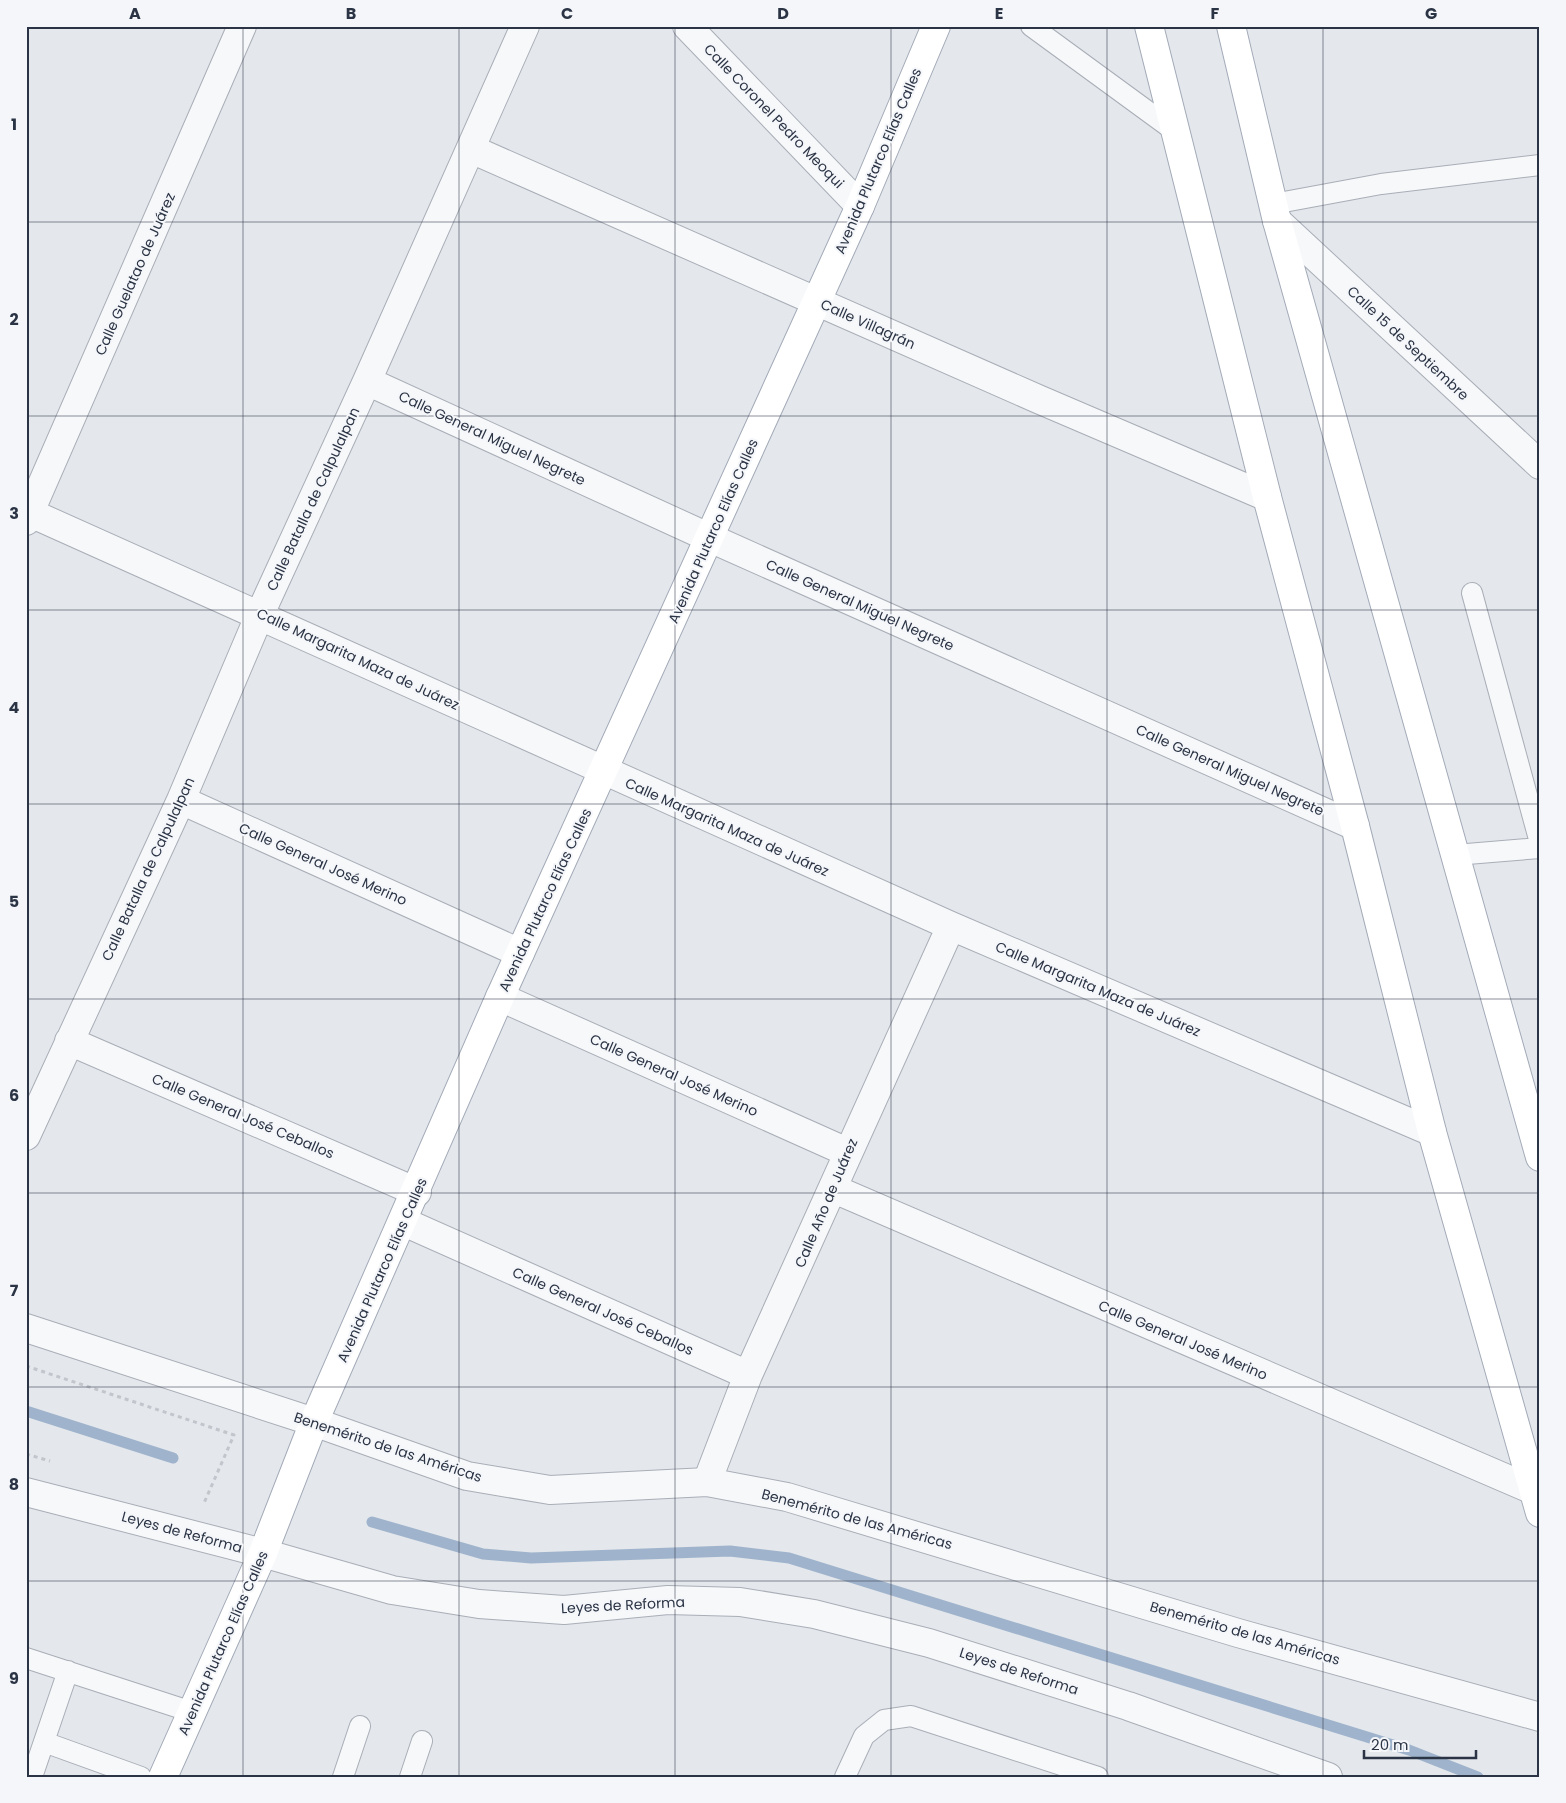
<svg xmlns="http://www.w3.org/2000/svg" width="1566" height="1803" font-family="Poppins,sans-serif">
  <rect width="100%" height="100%" fill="#e4e7ec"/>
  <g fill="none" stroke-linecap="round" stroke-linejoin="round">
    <path stroke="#9fb4cc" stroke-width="11" d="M26,1411l147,47
      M372,1522l111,32 48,4 199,-7 59,7 620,192 69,27"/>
    <defs>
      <path id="service" d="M1031,26l145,106
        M1273,204l108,-20 159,-19
        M1472,593l68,250
        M1455,855l85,-7
        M26,1658l166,54
        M44,1742l97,35
        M32,1777l36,-106
        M343,1777l17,-51
        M410,1777l12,-36
        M845,1777l19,-41 20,-16 27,-4 187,61"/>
      <path id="minor" d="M687,26l173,180
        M471,149l567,250 229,98
        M1277,221l263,244
        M367,381l343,157 645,288
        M26,511l925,415 481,206
        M26,521l216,-495
        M181,800l339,153
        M500,997l347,155
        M69,1041l348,151
        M26,1136l155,-336 79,-186 107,-233 158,-355
        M834,1189l699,301
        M404,1222l344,153
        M707,1482l41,-107 203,-449"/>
      <path id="tertiary" d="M26,1328l288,94 153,54 83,14 157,-8 80,15 451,136 302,84
        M26,1492l237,61 129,37 87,14 85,6 104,-10 72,2 74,12 115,29 199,63 200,71"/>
      <path id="primary" d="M1149,26l118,471 88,329 77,306 108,381
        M1231,26l46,195 263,936
        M163,1777l100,-224 51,-131 186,-425 360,-791 76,-180"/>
    </defs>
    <use href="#service" stroke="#a9aeb7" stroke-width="22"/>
    <use href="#minor" stroke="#a9aeb7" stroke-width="30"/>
    <use href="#tertiary" stroke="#a9aeb7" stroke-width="30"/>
    <use href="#primary" stroke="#a3abb8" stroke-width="30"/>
    <path stroke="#c2c5cb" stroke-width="3" stroke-dasharray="4 4" stroke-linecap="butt" d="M26,1366l208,69 -30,68
      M26,1454l24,7"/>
    <use href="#service" stroke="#f7f8fa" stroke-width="20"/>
    <use href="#minor" stroke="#f7f8fa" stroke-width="28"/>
    <use href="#tertiary" stroke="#f7f8fa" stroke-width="28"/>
    <use href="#primary" stroke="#fff" stroke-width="28"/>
  </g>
  <path fill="none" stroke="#2b3445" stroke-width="1" stroke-opacity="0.55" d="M243,26v1751M459,26v1751M675,26v1751M891,26v1751M1107,26v1751M1323,26v1751M26,222h1514M26,416h1514M26,610h1514M26,804h1514M26,999h1514M26,1193h1514M26,1387h1514M26,1581h1514"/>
  <g text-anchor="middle" stroke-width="4" stroke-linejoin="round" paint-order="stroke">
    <g font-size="14" fill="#2b3445" stroke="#f4f6f9">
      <text transform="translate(774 116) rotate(46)" y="5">Calle Coronel Pedro Meoqui</text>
      <text transform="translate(878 161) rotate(-67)" y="5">Avenida Plutarco Elías Calles</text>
      <text transform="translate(135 274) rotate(-66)" y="5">Calle Guelatao de Juárez</text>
      <text transform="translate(868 324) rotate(24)" y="5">Calle Villagrán</text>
      <text transform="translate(1408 343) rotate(43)" y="5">Calle 15 de Septiembre</text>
      <text transform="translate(492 438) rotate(25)" y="5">Calle General Miguel Negrete</text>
      <text transform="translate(313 499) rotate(-65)" y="5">Calle Batalla de Calpulalpan</text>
      <text transform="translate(713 531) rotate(-66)" y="5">Avenida Plutarco Elías Calles</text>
      <text transform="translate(860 605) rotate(24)" y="5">Calle General Miguel Negrete</text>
      <text transform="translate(358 659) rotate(25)" y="5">Calle Margarita Maza de Juárez</text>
      <text transform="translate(1230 770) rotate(24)" y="5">Calle General Miguel Negrete</text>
      <text transform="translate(727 827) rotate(24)" y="5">Calle Margarita Maza de Juárez</text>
      <text transform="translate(323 864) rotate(24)" y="5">Calle General José Merino</text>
      <text transform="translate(148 869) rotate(-65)" y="5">Calle Batalla de Calpulalpan</text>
      <text transform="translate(545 900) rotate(-65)" y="5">Avenida Plutarco Elías Calles</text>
      <text transform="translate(1098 989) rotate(23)" y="5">Calle Margarita Maza de Juárez</text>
      <text transform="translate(674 1075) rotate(24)" y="5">Calle General José Merino</text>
      <text transform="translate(243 1116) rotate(23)" y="5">Calle General José Ceballos</text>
      <text transform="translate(826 1203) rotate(-67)" y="5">Calle Año de Juárez</text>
      <text transform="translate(382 1270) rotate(-66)" y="5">Avenida Plutarco Elías Calles</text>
      <text transform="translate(603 1311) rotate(24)" y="5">Calle General José Ceballos</text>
      <text transform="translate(1183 1340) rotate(23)" y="5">Calle General José Merino</text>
      <text transform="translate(388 1447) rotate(18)" y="5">Benemérito de las Américas</text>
      <text transform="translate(857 1519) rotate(15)" y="5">Benemérito de las Américas</text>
      <text transform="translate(182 1532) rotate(15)" y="5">Leyes de Reforma</text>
      <text transform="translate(623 1605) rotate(-3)" y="5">Leyes de Reforma</text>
      <text transform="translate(1245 1633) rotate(16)" y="5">Benemérito de las Américas</text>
      <text transform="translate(223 1643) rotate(-66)" y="5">Avenida Plutarco Elías Calles</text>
      <text transform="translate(1019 1671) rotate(18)" y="5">Leyes de Reforma</text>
    </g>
  </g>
  <rect width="1566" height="1803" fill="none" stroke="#f4f6f9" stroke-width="55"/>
  <path d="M1364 1750v8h112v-8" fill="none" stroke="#2b3445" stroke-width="2.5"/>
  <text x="1371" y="1750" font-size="15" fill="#2b3445" stroke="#f4f6f9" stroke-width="4" paint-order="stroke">20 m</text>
  <rect x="28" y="28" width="1510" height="1748" fill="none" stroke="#2b3445" stroke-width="2"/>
  <g font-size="16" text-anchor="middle" font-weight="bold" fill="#2b3445">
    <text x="135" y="19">A</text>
    <text x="351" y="19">B</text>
    <text x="567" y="19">C</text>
    <text x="783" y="19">D</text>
    <text x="999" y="19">E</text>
    <text x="1215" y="19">F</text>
    <text x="1431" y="19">G</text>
    <text x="14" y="130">1</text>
    <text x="14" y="325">2</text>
    <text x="14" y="519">3</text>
    <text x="14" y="713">4</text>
    <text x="14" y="907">5</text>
    <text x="14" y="1101">6</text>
    <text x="14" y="1296">7</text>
    <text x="14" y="1490">8</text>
    <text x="14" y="1684">9</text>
  </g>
</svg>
